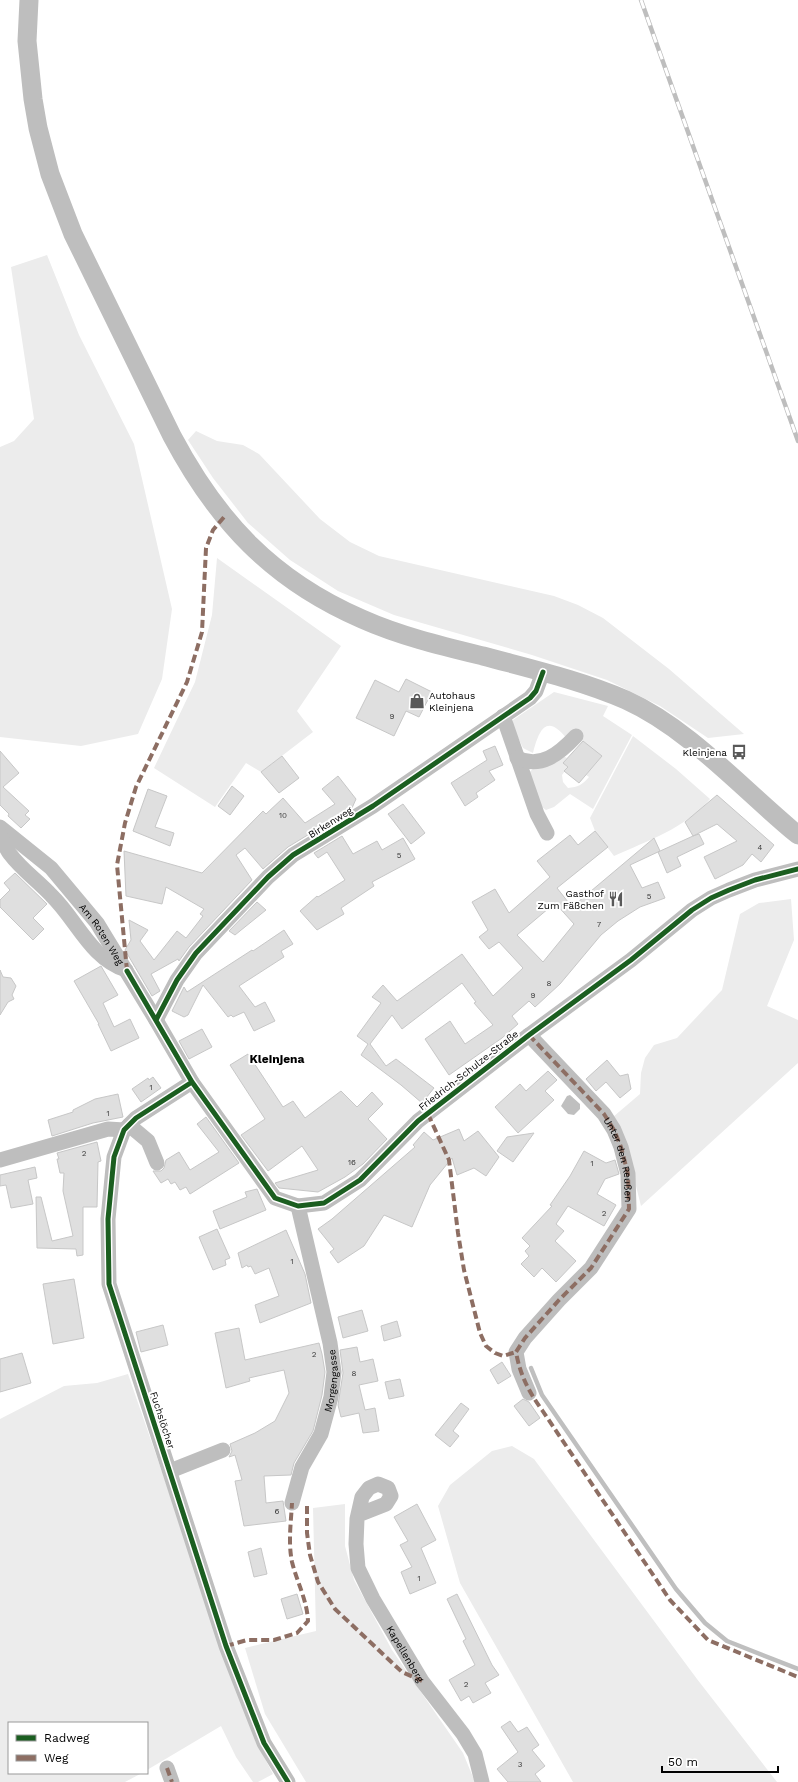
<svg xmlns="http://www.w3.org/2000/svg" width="798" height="1782" font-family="'Work Sans',sans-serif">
  <rect width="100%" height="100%" fill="#fff"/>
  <path fill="#ececec" d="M47,255l32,80 55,109 38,165 -10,70 -24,55 -57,12 -81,-9v-290l14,-6 20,-22 -23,-152z
    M196,431l21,10 26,4 16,9 61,65 30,23 29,14 175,40 24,9 25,13 66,51 75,65 -36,4 -48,-32 -53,-26 -75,-25 -138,-40 -56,-24 -48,-31 -42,-37 -35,-45 -25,-38z
    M217,558l124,88 -44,65 16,21 -52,40 -15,-9 -31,44 -61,-39 41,-86 17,-67z
    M554,692l54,14 -5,10 29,19 -39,74 -23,-15 -16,13 -8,3 -7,-5 -10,-32 7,-8 27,-9 4,2 -4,5 5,4 -6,8 1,7 5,6c10,-1 14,-3 21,-11l-3,-2 15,-19 -28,-23 -6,6c-20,-26 -28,-10 -34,14l-10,-5 -11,-23 1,-5z
    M633,736l43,33 34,30c-24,29 -63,42 -96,57l-19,-25 -5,-13z
    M791,899l3,41 -27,66 31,14v43l-157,143 -17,-68 -11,-21 27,-23 1,-21 4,-15 9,-13 23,-7 45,-48 18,-76 19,-11z
    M128,1374l127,366 18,34 -15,8h-5l-17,-25 -15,-31 -74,44v-47h-138v50h133l-17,9h-125v-363l64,-33 33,-3z
    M512,1446l22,13 163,220 80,103h-204l-113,-199 -22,-77 12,-21 42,-34z
    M345,1504v42l9,34 38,70 71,103 12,29h-169l-41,-68 -20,-66 71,-17 -3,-123z"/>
  <path fill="#bfbfbf" d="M570,1095l10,9v5l-6,6 -6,-1 -7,-8 6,-10z"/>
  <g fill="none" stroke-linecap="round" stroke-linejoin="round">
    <path stroke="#bfbfbf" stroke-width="4.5" d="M531,1368l11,27 134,194 29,34 22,18 71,28"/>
  </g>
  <path fill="#dfdfdf" stroke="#c7c7c7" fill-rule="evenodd" d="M406,679l26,13 -13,25 -13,-6 -12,25 -38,-18 19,-38 24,12z
    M583,741l19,15 -23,27 -15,-12 4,-4 -5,-4z
    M495,746l8,19 -14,6 6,9 -19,13 2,4 -13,9 -14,-23 36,-23 -4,-9z
    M0,751l19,22 -16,14 26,24 -4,4 5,4 -9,9 -13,-12 1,-2 -9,-9z
    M282,756l17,22 -20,15 -18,-21z
    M338,776l18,23 -4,9 -64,39 -25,22 -18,-21 -9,7 16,25 -63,67 -10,14 -1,-2 -27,15 9,17 -8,5 -27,-46 6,-10 -2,-20 19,10 -8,11 14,19 23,-29 9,7 17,-22 -3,-2 4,-5 -38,-22 -4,17 -36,-8 -2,-45 78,22 61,-62 3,3 17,-16 22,25 30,-19 -13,-15z
    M232,786l12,10 -14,19 -12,-9z
    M148,789l19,7 -12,31 19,6 -4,13 -37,-15z
    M717,795l57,50 -13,17 -9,-8 -9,11 -28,14 -11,-22 33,-16 -20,-17 -24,12 6,-2 5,10 -27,13 4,9 -14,7 -9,-21 35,-16 -8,-14z
    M403,804l22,29 -14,11 -23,-30z
    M595,831l13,16 -51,41 15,19 82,-69 6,13 -30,14 12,23 16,-6 7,16 -25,9 -22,14 -17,14 -41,49 -25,23 -6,-6 -17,15 6,8 -16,14 -53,37 -24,-36 25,-18 15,23 28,-19 -19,-22 2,-1 -14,-19 -60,46 -10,-14 -22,29 16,22 10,-7 38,29 -12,15 -21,-18 -40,-30 7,-11 -11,-8 24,-33 -9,-6 11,-12 14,16 65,-47 31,42 30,-28 -24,-26 -10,7 -10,-12 9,-7 -16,-28 23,-13 14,24 41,-36 -13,-16 33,-26 8,10zM555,903l19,21 -31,38 -26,-27z
    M342,836l11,18 24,-13 5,9 21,-12 12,21 -43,23 2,4 -33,22 3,6 -27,16 -17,-19 17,-15 1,1 27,-17 -18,-28 -9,6 -4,-5z
    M15,873l32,31 -14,14 11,11 -11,11 -33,-33v-7l10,-10 -6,-7z
    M257,902l9,8 -31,25 -6,-4z
    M284,930l9,14 -12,7 3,6 -45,29 16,21 10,-5 10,19 -21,10 -10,-19 -11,5 -2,-2 -3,2 -25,-32 -15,30 -4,2 -12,-6 12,-24 3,5 65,-42 1,1z
    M101,966l17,29 -15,8 11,24 16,-8 9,19 -28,13 -13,-27h1l-25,-43z
    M0,970l3,7 8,1 5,8 -4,9 2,4 -6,3 -8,13z
    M202,1029l10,18 -23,12 -10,-18z
    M248,1054l35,53 10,-6 12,17 36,-27 16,16 15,-15 11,12 -15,15 19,20 -24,25 -18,13 -27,15 -39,-4 -4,-5 43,-13 -16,-24 -34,25 -27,-36 24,-16 -35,-54z
    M607,1060l13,16 8,-2 3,15 -11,9 -14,-16 -10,9 -10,-12z
    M548,1071l9,9 -12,11 9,9 -36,33 -23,-26 25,-23 6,7z
    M153,1077l8,11 -20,14 -9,-13 16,-11 1,2z
    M118,1094l5,23 -30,6 -41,13 -4,-16 25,-8v-2l22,-11z
    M206,1117l33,46 -49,31 -4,-7 -6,3 -5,-8 -4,2 -3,-5 -7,4 -8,-12h8l3,-3 2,-8 13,-8 11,18 29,-18 -22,-28z
    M459,1129l5,12 14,-10 21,26 -13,19 -12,-8 -17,7 -5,-17 -22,27 -18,42 -28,-12 -20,31 -26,17 -8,-11 4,-3 -16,-20 14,-10 83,-72 -2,-2 11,-13 9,8z
    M534,1133l-21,29 -16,-11 10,-14z
    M97,1142l4,19 -3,1 -1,45h-14v48l-6,1 -1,-7 -39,-1 -1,-51h5l11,44 21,-5 -10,-45 1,-18h-4l-3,-14h2l-2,-6z
    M584,1151l22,12 9,-3 4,14 -14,5 -8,15 19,11 -12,21 -36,-20 -12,18 8,7 -9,10 21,20 -20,21 -14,-14 -8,9 -13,-13 8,-8 -4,-5 5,-5 -8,-8 30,-32 -2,-1 20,-29z
    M35,1167l2,11 -9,2 5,24 -22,4 -5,-23 -6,1v-11z
    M257,1189l9,21 -46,19 -7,-18 34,-14 -2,-5z
    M217,1229l13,29 -5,2 1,5 -13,5 -14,-33z
    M286,1230l19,44 6,29 -51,20 -5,-18 24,-9 -10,-28 -14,6 -4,-8 -3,1 -1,-2 -5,3 -4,-15z
    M74,1279l10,59 -31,6 -10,-60z
    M362,1310l6,21 -25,7 -5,-21z
    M397,1321l4,15 -17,5 -3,-15z
    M163,1325l5,20 -27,7 -5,-20z
    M239,1328l6,32 74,-17 3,11 3,18 -3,23 -9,36 -19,32 -3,12 -27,1 2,27 17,-2 3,20 -42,5 -9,-45 7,-1 -7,-25 -6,2 3,-6 -2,-7 25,-11 20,-12 14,-28 -5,-23 -35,8 1,3 -24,7 -11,-55z
    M357,1347l3,15 13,-3 5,22 -19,4 6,25 10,-2 4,23 -16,2 -4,-20 -18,4 -3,-12 5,-32 -3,-23z
    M22,1353l9,30 -31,9v-33z
    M502,1362l9,14 -13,8 -8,-14z
    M400,1379l4,17 -15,3 -4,-17z
    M523,1399l6,3 11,16 -11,8 -15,-20z
    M461,1403l8,6 -16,22 6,5 -9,11 -15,-12z
    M417,1504l19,36 -15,8 15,35 -26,11 -9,-22 11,-5 -12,-22 8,-4 -14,-24z
    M261,1548l6,26 -13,3 -6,-25z
    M297,1594l6,20 -16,5 -6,-20z
    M457,1594l35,71 7,10 -14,8 6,10 -18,10 -4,-7 -8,5 -12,-21 26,-15 -12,-24 3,-2 -19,-40z
    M510,1721l8,11 9,-5 12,18 -7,5 13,16 -10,8 6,8h-33l-11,-13 21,-17 -17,-25z"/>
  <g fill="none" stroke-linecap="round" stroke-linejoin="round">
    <g stroke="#bebebe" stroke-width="15">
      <path d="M503,716l34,98 10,19"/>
      <path d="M517,758c24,11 42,-4 59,-22"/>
      <path id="s1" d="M0,827l51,41 46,55 59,97 36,62 83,116 23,8 26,-3 36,-23 58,-59 111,-86 102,-75 61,-50 19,-12 18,-8 26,-10 43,-11"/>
      <path d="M0,835c3,6 6,14 10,19 12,16 28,27 41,41 26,25 39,63 75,75"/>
      <path d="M156,1020l21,-40 19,-27 72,-76 25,-22 80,-49 157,-108 6,-7 7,-19"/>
      <path id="s2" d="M529,1035l75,79 10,16 7,17 7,27 1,35 -38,59 -32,32 -34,38 -9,14 3,17 10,24"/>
      <path d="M192,1082l-56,36 -12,12 -10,27 -6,62 1,65 117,362 38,97 24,39"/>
      <path d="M129,1125l19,16 9,22"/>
      <path d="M0,1160l108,-31 16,1"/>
      <path d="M170,1471l53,-21"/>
      <path id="s3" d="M292,1503l10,-36 19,-33 10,-37 3,-25 -4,-29 -32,-137"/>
      <path id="s4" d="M358,1515l28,-11 5,-8 -3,-8 -10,-4 -9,4 -7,9 -5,22 -1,25 2,24 15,31 49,82 41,53 12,20 7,28"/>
      <path d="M167,1768l5,14"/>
    </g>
    <path stroke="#bebebe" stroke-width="19" d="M29,0l-2,41 6,58 5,29 12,46 23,60 99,202c45,85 100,144 190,183 38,17 80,27 121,37 48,13 97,24 143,44 64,29 118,91 172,135"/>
    <defs>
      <path id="rail" d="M641,0l157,441"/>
    </defs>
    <use href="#rail" stroke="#bebebe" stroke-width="4.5"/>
    <use href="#rail" stroke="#fff" stroke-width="3" stroke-dasharray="9" stroke-linecap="butt"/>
    <path stroke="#8d6e63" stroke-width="4" stroke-dasharray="8 4" stroke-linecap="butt" d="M127,971l-10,-106 8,-42 11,-36 51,-105 15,-50 4,-84 7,-18 11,-13
      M529,1035l75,79 10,16 7,17 7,27 1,35 -38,59 -32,32 -34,38 -9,14c4,23 13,40 26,58l128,190 38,40 90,37
      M428,1114l21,46 9,73 6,37 16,63 6,13 9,7 8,3 13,-4
      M307,1506v27l3,22 8,27 17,27 67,63 20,9
      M226,1646l21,-6h27l23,-7 11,-12c-1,-21 -11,-39 -16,-59 -4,-20 -1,-39 0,-59
      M167,1768l5,14"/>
    <defs>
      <path id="cycleway" d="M127,971l65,111 83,116 23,8 26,-3 36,-23 58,-59 111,-86 102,-75 61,-50 19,-12 18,-8 26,-10 43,-11
        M156,1020l21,-40 19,-27 72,-76 25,-22 80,-49 157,-108 6,-7 7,-19
        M192,1082l-56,36 -12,12 -10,27 -6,62 1,65 117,362 38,97 24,39"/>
    </defs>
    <use href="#cycleway" stroke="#fff" stroke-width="8"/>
    <use href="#cycleway" stroke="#1b5e20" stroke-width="5"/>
  </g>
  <defs>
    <symbol id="shop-bare" viewBox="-9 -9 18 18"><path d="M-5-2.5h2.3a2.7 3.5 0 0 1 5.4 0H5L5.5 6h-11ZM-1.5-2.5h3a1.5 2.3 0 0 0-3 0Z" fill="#595959" stroke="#fff" stroke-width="2.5" paint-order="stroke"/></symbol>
    <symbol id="bus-bare" viewBox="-9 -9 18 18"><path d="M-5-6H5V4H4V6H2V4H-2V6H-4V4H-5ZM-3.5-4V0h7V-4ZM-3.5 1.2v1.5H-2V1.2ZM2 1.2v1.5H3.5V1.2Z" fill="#595959" stroke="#fff" stroke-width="2.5" paint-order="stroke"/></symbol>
    <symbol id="restaurant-bare" viewBox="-9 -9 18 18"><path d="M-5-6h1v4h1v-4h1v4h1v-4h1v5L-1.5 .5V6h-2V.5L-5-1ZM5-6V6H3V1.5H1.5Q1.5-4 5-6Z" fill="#595959" stroke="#fff" stroke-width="2.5" paint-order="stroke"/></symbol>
  </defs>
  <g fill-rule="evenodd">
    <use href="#shop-bare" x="406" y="690" width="22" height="22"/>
    <use href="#bus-bare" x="728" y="741" width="22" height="22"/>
    <use href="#restaurant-bare" x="605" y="888" width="22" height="22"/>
  </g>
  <g text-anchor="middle" stroke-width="4" stroke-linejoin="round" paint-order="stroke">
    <g font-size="8" fill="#383838">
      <text x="392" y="719">9</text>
      <text x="283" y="818">10</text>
      <text x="760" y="850">4</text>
      <text x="399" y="858">5</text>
      <text x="649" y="899">5</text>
      <text x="599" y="927">7</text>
      <text x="549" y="986">8</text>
      <text x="533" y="998">9</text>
      <text x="151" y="1090">1</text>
      <text x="108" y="1116">1</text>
      <text x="84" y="1156">2</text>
      <text x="352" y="1165">16</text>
      <text x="592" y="1166">1</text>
      <text x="604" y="1216">2</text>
      <text x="292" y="1264">1</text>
      <text x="314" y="1357">2</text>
      <text x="354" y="1376">8</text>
      <text x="277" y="1514">6</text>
      <text x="419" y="1581">1</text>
      <text x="466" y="1687">2</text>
      <text x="520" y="1767">3</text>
    </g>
    <g font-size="10" fill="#000" stroke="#fff" text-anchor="end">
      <text x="429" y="699" text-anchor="start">Autohaus<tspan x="429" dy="12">Kleinjena</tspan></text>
      <text x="727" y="756">Kleinjena</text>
      <text x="604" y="897">Gasthof<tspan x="604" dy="12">Zum Fäßchen</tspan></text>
    </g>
    <g font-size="10" fill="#000" stroke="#fff">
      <text transform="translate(330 822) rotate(-32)" y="4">Birkenweg</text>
      <text dy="4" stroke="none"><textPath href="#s1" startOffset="149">Am Roten Weg</textPath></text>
      <text transform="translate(468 1070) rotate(-38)" y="4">Friedrich-Schulze-Straße</text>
      <text dy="4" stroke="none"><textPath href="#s2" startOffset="158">Unter den Reußen</textPath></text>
      <text dy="4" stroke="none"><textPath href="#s3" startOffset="130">Morgengasse</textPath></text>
      <text transform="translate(163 1420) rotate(72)" y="4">Fuchslöcher</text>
      <text dy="4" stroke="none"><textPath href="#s4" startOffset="250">Kapellenberg</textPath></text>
    </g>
    <g font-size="12" font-weight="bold" fill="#000" stroke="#fff">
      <text x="277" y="1063">Kleinjena</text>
    </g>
  </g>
  <rect x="8" y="1722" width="140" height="52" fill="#ffffff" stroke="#999999"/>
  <rect x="16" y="1735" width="20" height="6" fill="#1b5e20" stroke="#999999"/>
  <text x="44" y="1742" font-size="12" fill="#000000">Radweg</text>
  <rect x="16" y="1755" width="20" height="6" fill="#8d6e63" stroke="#999999"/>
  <text x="44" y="1762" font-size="12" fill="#000000">Weg</text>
  <path d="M662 1766v6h116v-6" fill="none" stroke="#000000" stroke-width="2"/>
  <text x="668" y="1766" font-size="12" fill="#000000" stroke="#ffffff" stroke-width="3" paint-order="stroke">50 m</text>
</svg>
